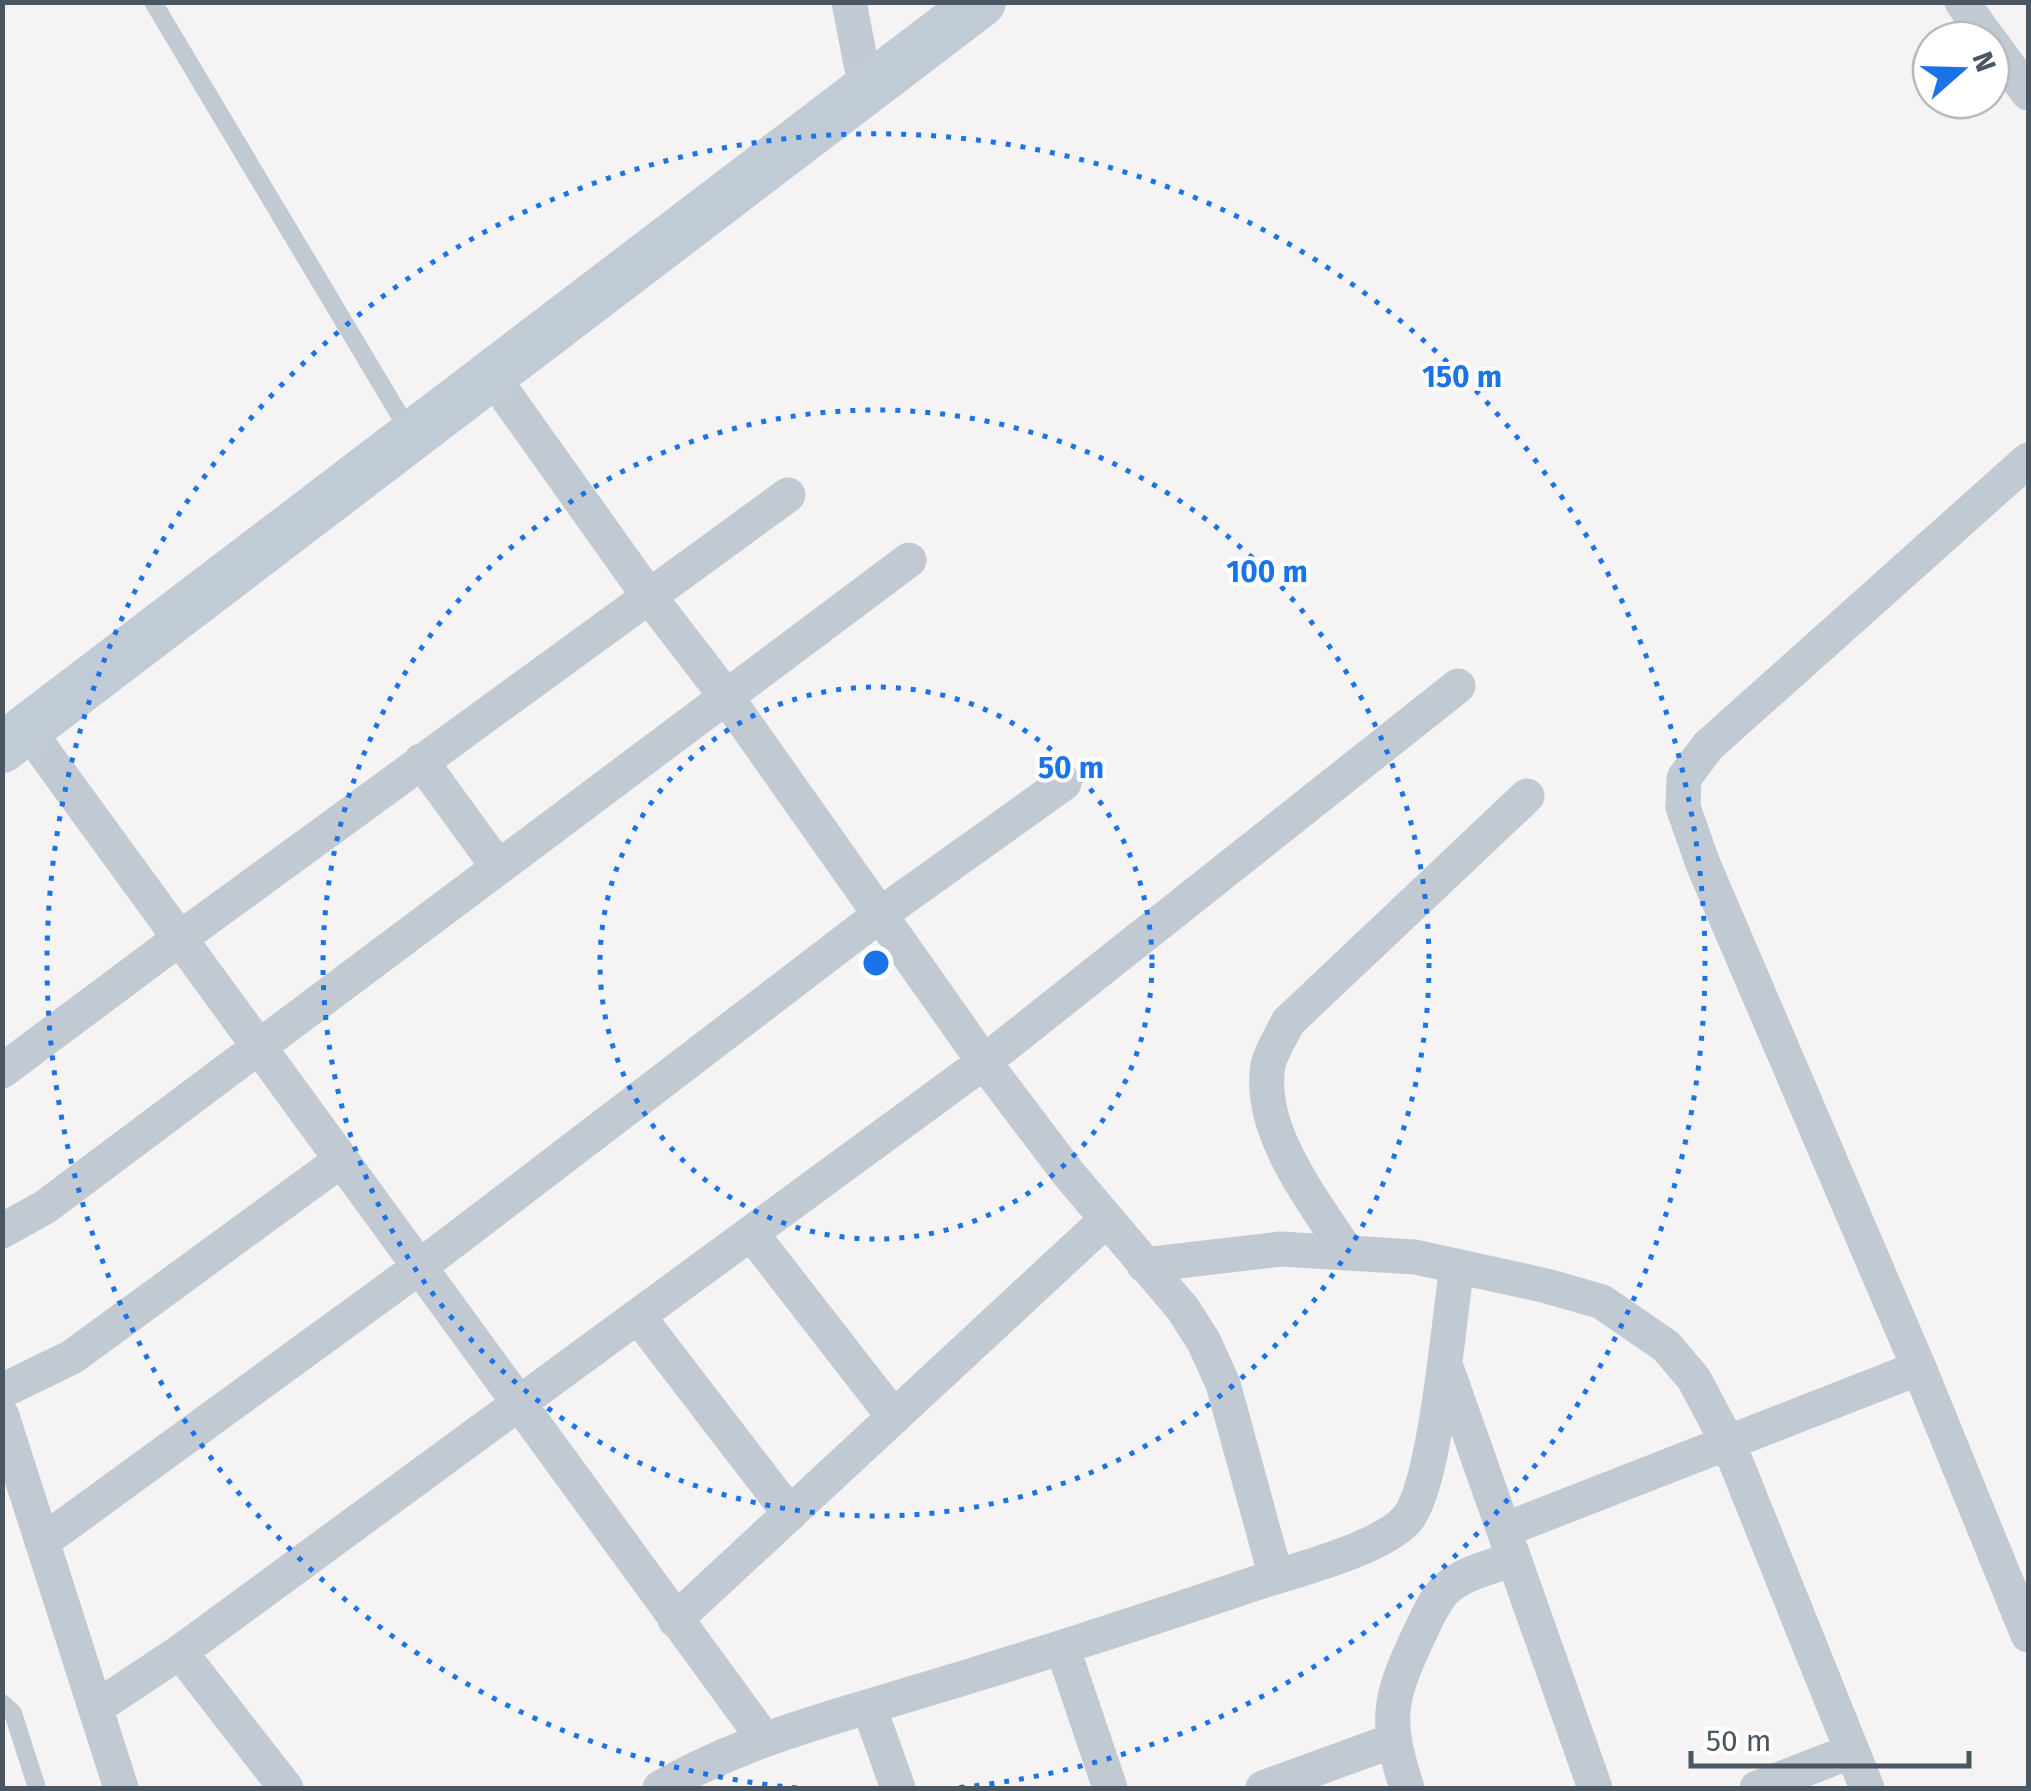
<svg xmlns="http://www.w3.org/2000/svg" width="2031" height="1791" font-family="'Fira Sans',sans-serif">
  <rect width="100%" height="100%" fill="#f5f3f3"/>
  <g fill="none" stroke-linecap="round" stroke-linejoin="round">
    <path stroke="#c1cad2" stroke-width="18" d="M153,2l256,429
      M2,1703l11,10 24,75"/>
    <path stroke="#c1cad2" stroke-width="35" d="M849,2l17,88
      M1962,2l27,38
      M1991,42l37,51
      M492,376l156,219 77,100 259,367 84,111 115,136 21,33 19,42 53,193
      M2028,460l-320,286 -24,32 -1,29 20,57 216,504 109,267
      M27,729l737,1010
      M421,761l77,106
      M2,1071l177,-132 609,-444
      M2,1231l43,-24 864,-647
      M751,1233l143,184
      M1346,1251c-33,-51 -89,-121 -78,-186 3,-14 14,-30 20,-43l239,-226
      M1144,1265l137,-16 134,8 132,29 55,16 64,44 28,33 35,66 138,343
      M638,1316l152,198
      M1445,1364l150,424
      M2,1391l70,-34 268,-196
      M2,1416l119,372
      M1504,1530l415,-162
      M42,1542l376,-274 463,-354 183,-131
      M675,1620l431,-400
      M1063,1649l47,139
      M180,1652l106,136
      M97,1707l83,-55 804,-590 474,-376
      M869,1707l29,81
      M660,1788c86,-50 183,-73 277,-102 107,-32 213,-67 319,-103 38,-12 128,-35 152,-65 28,-36 41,-200 49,-252
      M1263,1788l129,-47
      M1407,1788c-21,-66 -20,-85 10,-149 8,-16 15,-35 27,-48 17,-18 48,-24 70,-32
      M1757,1788l95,-37"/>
    <path stroke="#c1cbd6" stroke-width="50" d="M2,748l979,-746"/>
  </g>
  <g fill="none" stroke="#1a73e8" stroke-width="5" stroke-dasharray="5 10">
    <circle cx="876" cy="963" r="276"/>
    <circle cx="876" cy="963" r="553"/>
    <path d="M797 1788A829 829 0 1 1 955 1788"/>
  </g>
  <circle cx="876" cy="963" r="15" fill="#1a73e8" stroke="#fff" stroke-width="5"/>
  <g font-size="30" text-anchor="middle" font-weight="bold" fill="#1a73e8" stroke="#fff" stroke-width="8" stroke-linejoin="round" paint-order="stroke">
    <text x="1462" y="387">150 m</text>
    <text x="1267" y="582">100 m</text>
    <text x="1071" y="778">50 m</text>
  </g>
  <rect width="2031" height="1791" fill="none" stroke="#4a5661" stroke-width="10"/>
  <g transform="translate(1961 70) rotate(70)"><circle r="48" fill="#ffffff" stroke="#b7bbc0" stroke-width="2.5"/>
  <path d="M0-8L18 38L0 25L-18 38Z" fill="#1a73e8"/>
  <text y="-15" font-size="28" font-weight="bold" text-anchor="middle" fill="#4a5661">N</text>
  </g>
  <path d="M1691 1751v15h278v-15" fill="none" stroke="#4a5661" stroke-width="5"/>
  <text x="1706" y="1751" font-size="30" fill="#4a5661" stroke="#ffffff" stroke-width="8" paint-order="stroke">50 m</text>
</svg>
